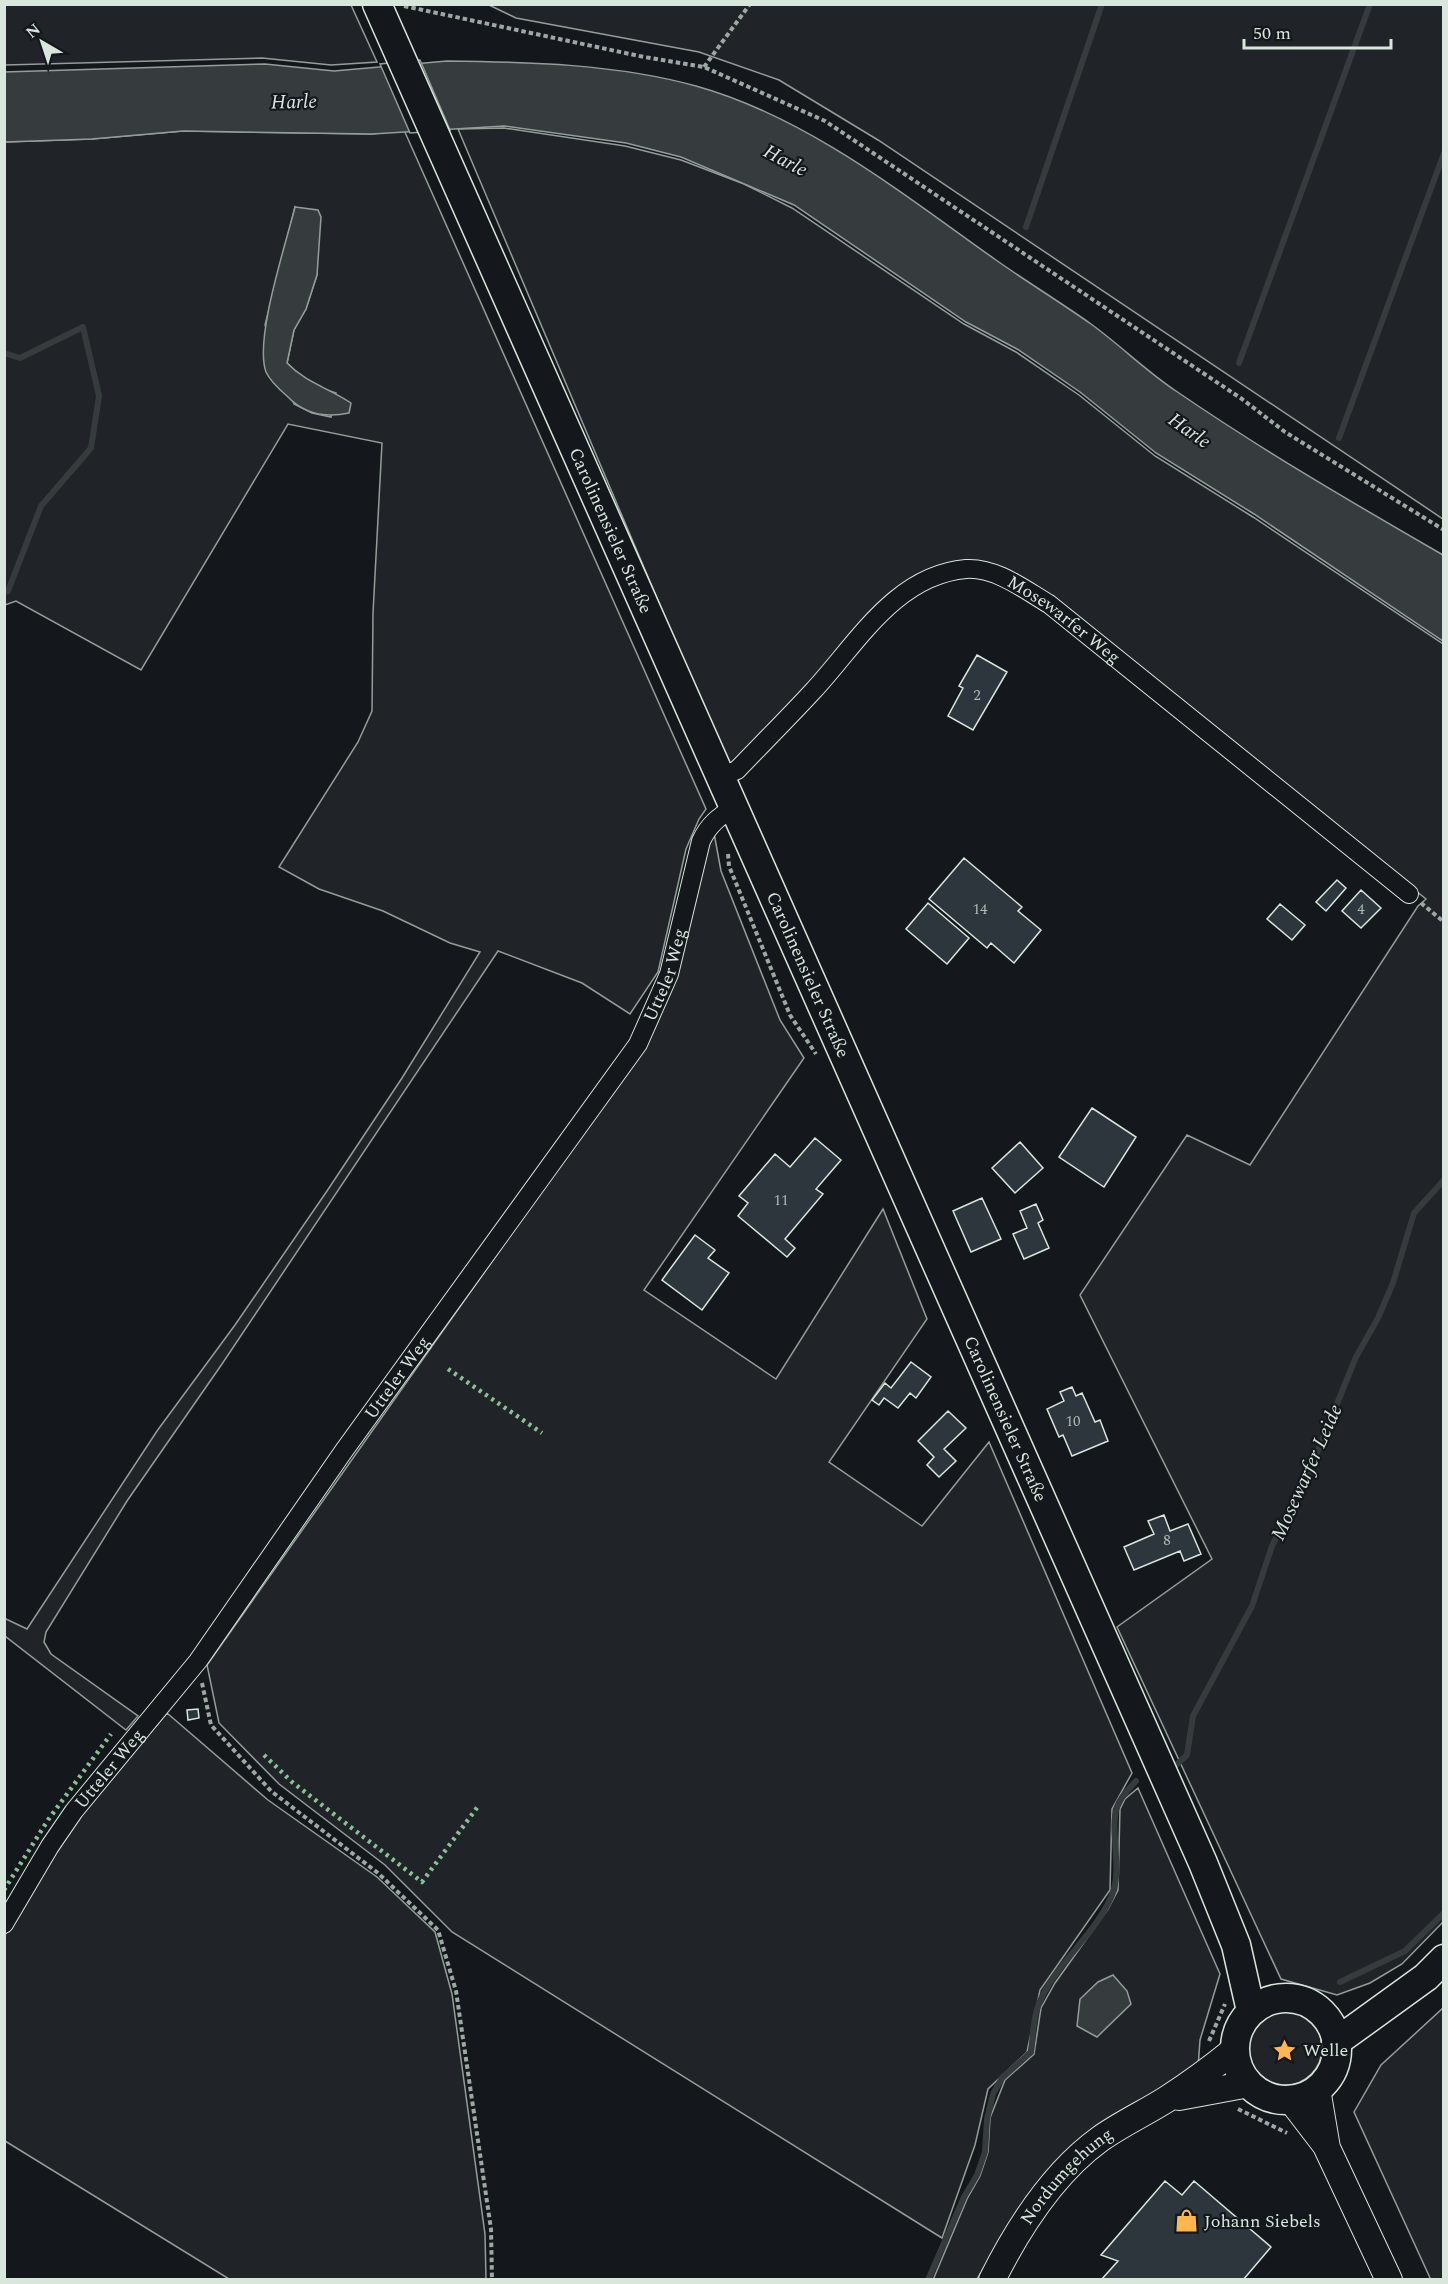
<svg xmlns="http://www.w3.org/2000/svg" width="1448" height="2284" font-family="Spectral,serif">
  <rect width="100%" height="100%" fill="#14181c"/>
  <path fill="#202428" stroke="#939e99" stroke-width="1.5" fill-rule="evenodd" d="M4,5h347l26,57 -46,3 -69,-7 -257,7z
    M489,5h954v514l-565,-379 -99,-60 -80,-28 -183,-34z
    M504,128l121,18 56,14 63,24 48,24 172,116 52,28 63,43 76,61 98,61 190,127v1278l-41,42 -32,19 -33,12 -56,-16 -164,-352 95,-68 -132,-264 107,-160 63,30 168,-259 8,-7 -369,-296 -89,-42 -64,22 -175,185 -271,-639z
    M404,130l302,679 -7,10 -13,30 -28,123 -28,42 -48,-31 -84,-32 -276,413 -95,137 -81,131 -2,10 7,12 87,62 -12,14 -121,-94 -1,-18 23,11 130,-198 78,-106 92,-134 75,-113 78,-126 -30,-9 -67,-32 -64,-22 -40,-22 79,-125 14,-31 1,-98 9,-170 -94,-19 -147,246 -125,-69 -11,4v-463l87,-3 91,-8 189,3zM295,207l22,42v26l-11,34 -12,21 -7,33c15,15 29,24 49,30l-5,24 -19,-4 -18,-9 -29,-79z
    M714,833l7,38 59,149 24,38 -160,232 132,89 107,-170 44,110 -98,143 93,64 67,-84 143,331 -20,36 -2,81 -70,100 -13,62 -39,37 -13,56 -33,93 -490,-306 -67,-67 -106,-81 -60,-61 -12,-58 437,-619 58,-184z
    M167,1713l101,87 109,77 58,55 17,62 33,240 1,45h-257l-224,-138 -1,-208 77,-118z
    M1138,1788l82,186 -20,66 -2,28 -161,117 -60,94 -44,1 34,-81 13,-23 8,-24 2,-34 15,-38 29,-26 7,-46 14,-25 53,-74 10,-19 2,-81 5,-10z
    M1443,2008l1,271 -13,1 -77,-168 27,-47z
    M1248 2048a37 37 0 1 1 74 0a37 37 0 1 1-74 0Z"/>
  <path fill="#363b3e" stroke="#939e99" stroke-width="1.5" d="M447,61c83,1 169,3 249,25 111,31 208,109 300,174 31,22 64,42 95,64 29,21 55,47 85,67 86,59 177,112 267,164v86l-189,-127 -98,-61 -76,-61 -63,-43 -51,-27 -172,-117 -113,-48 -55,-14 -122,-17 -132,8 -189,-3 -91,8 -87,3 -1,-70 261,-8 69,7z
    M295,207l23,3 3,7 -4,58 -11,34 -12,21 -7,33c19,20 42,25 64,40l-2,10c-23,5 -45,1 -62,-17 -7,-6 -17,-15 -21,-24 -12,-33 20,-128 29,-165z
    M1113,1975l14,16 4,13 -34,33 -20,-11 3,-27 18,-17z"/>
  <path fill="#14181c" stroke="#939e99" stroke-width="1.5" d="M420,60l30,70 -40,3 -30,-69z"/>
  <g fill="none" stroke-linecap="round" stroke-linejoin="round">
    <path stroke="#363b3e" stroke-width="6" d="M1026,227l76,-223
      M4,353l16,5 63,-31 16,69 -8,52 -50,58 -33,85 -4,1
      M1239,363l131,-359
      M1339,438l105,-285
      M1174,1767l13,-12 6,-39 59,-110 20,-60 41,-83 43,-106 22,-39 15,-35 21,-70 30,-33
      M1340,1982l65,-31 39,-38
      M928,2280l36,-83 13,-22 8,-23 2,-33 6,-25 9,-16 29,-26c2,-14 2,-32 7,-46 16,-42 57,-70 74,-111 11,-28 -3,-63 5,-88 3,-10 12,-18 19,-26"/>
  </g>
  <path fill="#2c363c" stroke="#d8e6dc" stroke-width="1.5" d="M977,655l30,17 -34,58 -25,-14 15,-28 -4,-2z
    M964,858l58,49 -4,4 23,19 -27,33 -23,-20 -4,5 -58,-49z
    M1337,880l9,8 -20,23 -10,-9z
    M1361,890l20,18 -20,20 -19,-17z
    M928,903l41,35 -22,26 -41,-35z
    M1280,904l25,21 -13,15 -25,-21z
    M1092,1108l44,29 -32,50 -45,-30z
    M815,1138l26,22 -25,29 7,5 -38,45 10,9 -8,9 -49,-41 10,-13 -9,-7 36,-42 15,13z
    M1020,1142l23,26 -28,25 -23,-25z
    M982,1198l19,41 -30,13 -18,-41z
    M1036,1204l7,16 -5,3 11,25 -25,11 -11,-25 14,-6 -7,-17z
    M695,1235l20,15 -7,8 21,15 -27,37 -40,-30z
    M911,1362l20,15 -15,21 -6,-5 -12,15 -14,-10 -5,7 -7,-5 13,-17 6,5z
    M1072,1387l4,9 6,-3 13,29 5,-2 8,21 -36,15 -9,-21 -4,2 -12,-28 17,-8 -4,-9z
    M948,1411l18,17 -22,21 12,12 -17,16 -12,-12 7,-8 -16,-16z
    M1164,1515l6,16 18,-7 13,30 -17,7 -4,-10 -46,19 -10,-23 30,-13 -6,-13z
    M198,1709l1,9 -11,2 -1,-10z
    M1165,2181l17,14 12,-14 77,66 -28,33h-142l17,-19 -17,-6z"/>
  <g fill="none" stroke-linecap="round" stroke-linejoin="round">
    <defs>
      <g id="street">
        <path id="s1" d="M721,777l16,-7c25,-26 51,-52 76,-79 43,-46 82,-116 153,-122 30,-2 59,21 83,35l360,290"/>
        <path id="s2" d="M4,1924l46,-78 24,-35 124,-150 145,-209 295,-408 31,-70 32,-133c8,-17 18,-24 33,-34"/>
      </g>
      <g id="secondary">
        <path d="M1317,2089l10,59 62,132"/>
        <path d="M1179,2097l70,-13"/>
        <path d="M1291,2100l33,43"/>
        <path id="s3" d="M992,2280c26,-52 61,-107 108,-141 21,-15 45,-26 67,-40 23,-15 45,-31 67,-49"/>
      </g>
      <g id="primary">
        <path id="s4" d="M377,4l826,1859 33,82 15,66"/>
        <circle cx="1286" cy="2049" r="51"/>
        <path d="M1336,2042l90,-65 18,-18"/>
      </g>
    </defs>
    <use href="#street" stroke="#d8e6dc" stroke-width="20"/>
    <use href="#secondary" stroke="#d8e6dc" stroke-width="28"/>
    <use href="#primary" stroke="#d8e6dc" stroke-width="31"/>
    <path stroke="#9da8a2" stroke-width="4" stroke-dasharray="4.5 3" stroke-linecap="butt" d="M404,6l240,51 60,10 121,54 417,278 43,33 159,98
      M704,67l46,-63
      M728,854l1,12 61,149 26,39
      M1421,903l23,19
      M202,1683l9,42 60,66 107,82 60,57 18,61 35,238 1,51
      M1209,2041l16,-37
      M1238,2109l49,24"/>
    <use href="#street" stroke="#14181c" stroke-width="18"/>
    <use href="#secondary" stroke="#14181c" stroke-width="26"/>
    <use href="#primary" stroke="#14181c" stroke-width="28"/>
    <path stroke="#8ac095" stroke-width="4.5" stroke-dasharray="3 4.5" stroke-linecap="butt" d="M448,1369l94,64
      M264,1755l28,27 130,100 57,-77
      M4,1890l44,-70 63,-86"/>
  </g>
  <defs>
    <symbol id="sight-bare" viewBox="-9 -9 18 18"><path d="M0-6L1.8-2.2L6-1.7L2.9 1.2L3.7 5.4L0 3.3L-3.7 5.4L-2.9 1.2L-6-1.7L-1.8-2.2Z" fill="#ffb74d" stroke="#14181c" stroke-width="2.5" paint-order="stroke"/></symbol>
    <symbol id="shop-bare" viewBox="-9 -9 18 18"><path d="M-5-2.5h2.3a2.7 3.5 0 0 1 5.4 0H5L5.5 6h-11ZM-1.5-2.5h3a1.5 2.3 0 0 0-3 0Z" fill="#ffb74d" stroke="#14181c" stroke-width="2.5" paint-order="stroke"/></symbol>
  </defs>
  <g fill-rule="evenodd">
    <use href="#sight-bare" x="1268" y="2034" width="33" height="33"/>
    <use href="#shop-bare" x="1170" y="2204" width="33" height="33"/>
  </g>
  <g text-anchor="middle" stroke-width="4.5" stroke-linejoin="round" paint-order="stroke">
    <g font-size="15" fill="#adbab4">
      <text x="977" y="700">2</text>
      <text x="980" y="914">14</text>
      <text x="1361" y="914">4</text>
      <text x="781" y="1205">11</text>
      <text x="1073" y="1426">10</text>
      <text x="1167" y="1545">8</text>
    </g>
    <g font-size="18" fill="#d8e6dc" stroke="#14181c">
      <text dy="6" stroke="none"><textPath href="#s4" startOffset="576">Carolinensieler Straße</textPath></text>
      <text dy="6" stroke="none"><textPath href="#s1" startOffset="441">Mosewarfer Weg</textPath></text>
      <text dy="6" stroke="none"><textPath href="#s2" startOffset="1160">Utteler Weg</textPath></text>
      <text dy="6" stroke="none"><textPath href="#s4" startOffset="1062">Carolinensieler Straße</textPath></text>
      <text dy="6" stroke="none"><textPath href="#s2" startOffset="674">Utteler Weg</textPath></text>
      <text dy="6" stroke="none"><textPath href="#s4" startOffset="1548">Carolinensieler Straße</textPath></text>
      <text dy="6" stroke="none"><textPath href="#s2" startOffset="188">Utteler Weg</textPath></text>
      <text dy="6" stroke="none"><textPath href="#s3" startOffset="129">Nordumgehung</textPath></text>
    </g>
    <g font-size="18" fill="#d8e6dc" stroke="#14181c" text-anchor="start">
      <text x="1303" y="2056">Welle</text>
      <text x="1204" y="2227">Johann Siebels</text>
    </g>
    <g font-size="20" font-style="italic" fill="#d8e6dc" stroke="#14181c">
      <text transform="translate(294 101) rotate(-1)" y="7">Harle</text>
      <text transform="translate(786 160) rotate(28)" y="7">Harle</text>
      <text transform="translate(1190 430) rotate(35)" y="7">Harle</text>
      <text transform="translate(1306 1472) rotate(-66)" y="7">Mosewarfer Leide</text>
    </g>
  </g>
  <rect width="1448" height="2284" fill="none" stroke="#d8e6dc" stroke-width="12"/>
  <g transform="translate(42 42) rotate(321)" stroke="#14181c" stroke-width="4.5" paint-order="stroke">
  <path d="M0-4.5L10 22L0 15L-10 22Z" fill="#d8e6dc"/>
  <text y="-9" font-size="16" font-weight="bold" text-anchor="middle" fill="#d8e6dc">N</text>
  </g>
  <path d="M1244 39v9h147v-9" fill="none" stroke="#d8e6dc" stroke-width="3"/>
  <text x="1253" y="39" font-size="18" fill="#d8e6dc" stroke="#14181c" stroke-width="4.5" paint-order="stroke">50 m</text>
</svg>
